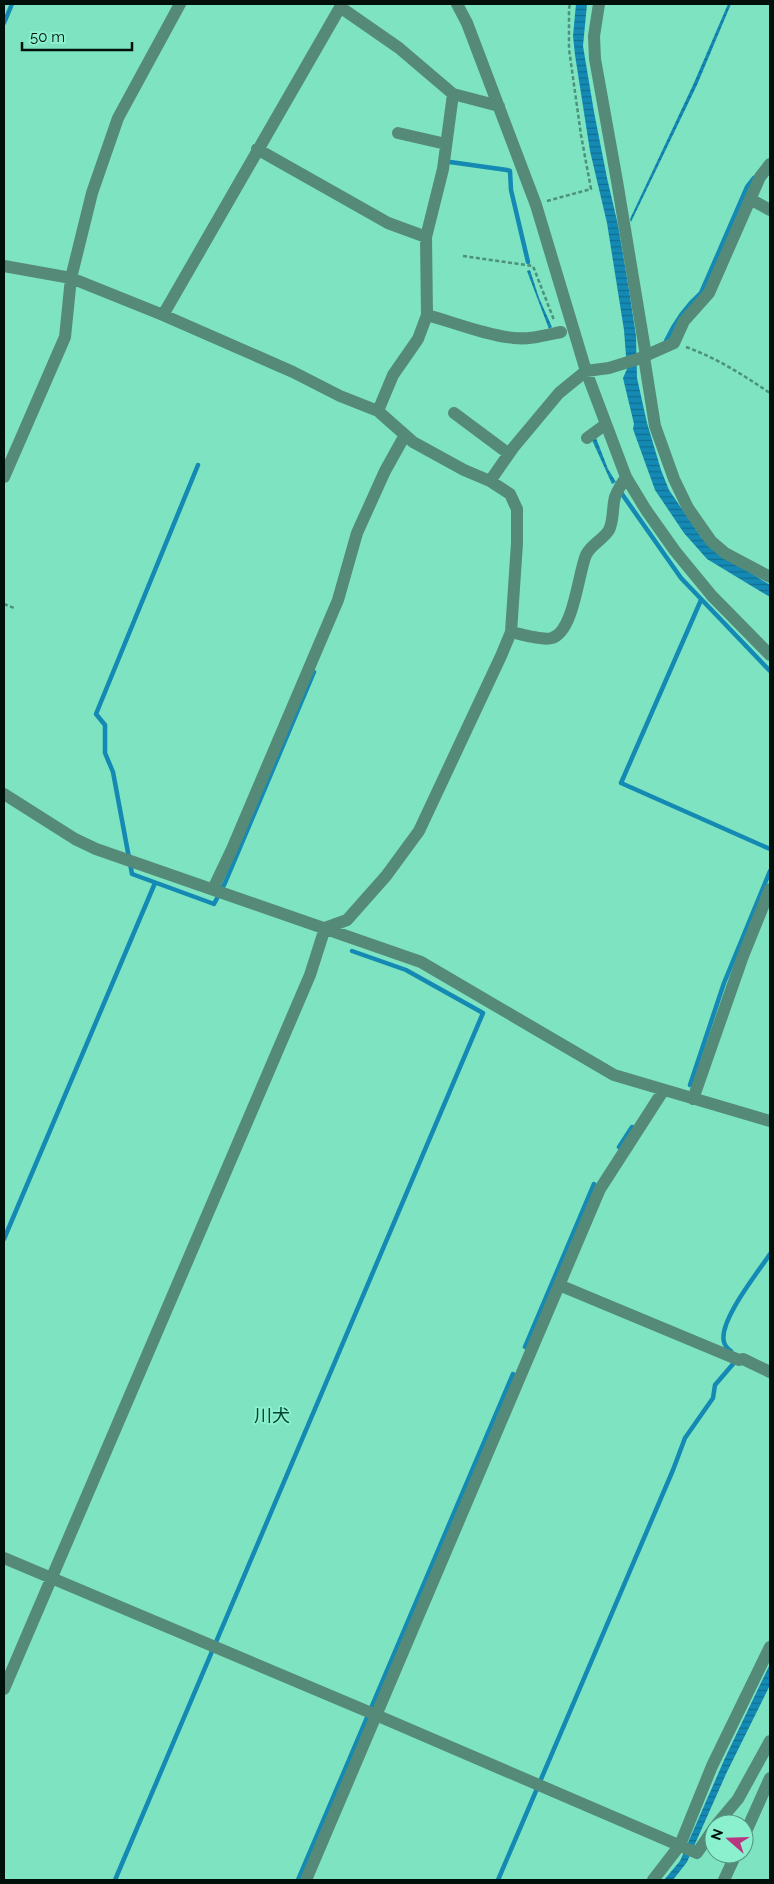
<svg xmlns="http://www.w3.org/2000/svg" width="774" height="1884" font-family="Raleway,'Noto Sans JP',sans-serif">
  <defs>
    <pattern id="water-rules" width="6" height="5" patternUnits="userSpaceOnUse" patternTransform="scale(1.25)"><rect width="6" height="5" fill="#1389b4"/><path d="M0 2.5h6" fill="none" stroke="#0f6f91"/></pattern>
  </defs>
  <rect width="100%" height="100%" fill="#7de3c1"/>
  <path fill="url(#water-rules)" d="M576,4h11l-4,42 11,66 13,66 11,47 11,65 7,46 1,42 10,45 14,47 8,20 32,47 9,10 60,38v12l-63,-38 -23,-26 -29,-43 -22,-61 1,-5 -11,-46 4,-9 -3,-39 -17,-107 -17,-72 -15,-96 -2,-19z
    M728,4h3l-34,81 -66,137 -1,-3 63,-134z
    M530,270l9,28 13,29 -3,2 -22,-58z
    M596,438l12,31 8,13 -4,2 -20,-44z
    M770,1664v21l-44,89 -39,88 -14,18h-9l16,-19 45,-103z"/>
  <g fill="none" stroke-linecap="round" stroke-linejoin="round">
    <path stroke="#1389b4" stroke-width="4.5" d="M4,23l8,-19
      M450,162l57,8 3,1 1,19 17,72
      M666,341c9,-19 19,-34 35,-48l46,-106 7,-9
      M198,465l-102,249 9,11v28l8,19 19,102 82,30 11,-21 89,-211
      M622,494l59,84 89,93
      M701,600l-80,183 149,66
      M690,1085l34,-102 46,-112
      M619,1147l13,-20
      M4,1239l151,-356
      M525,1347l69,-163
      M731,1351c-3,-2 -6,-5 -7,-9 -6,-21 35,-71 46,-88
      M115,1880l368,-867 -77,-43 -54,-19
      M298,1880l215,-506
      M498,1880l175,-410 12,-32 28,-40 2,-13 18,-21"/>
    <path stroke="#4c917a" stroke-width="2.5" stroke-dasharray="4 2.5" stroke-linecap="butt" d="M547,201l44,-12 -10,-54 -12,-86v-40l1,-5
      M463,256l70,10 21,54
      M686,347c31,11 57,28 84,46
      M4,604l10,4"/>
    <path stroke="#558a78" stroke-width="12" d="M457,4l10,19 69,182 50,166 40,106 20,33 29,41 37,45 58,59
      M599,4l-5,32 1,23 22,122 29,175
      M340,7l59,41 54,46 -10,75 -17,68 1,78 -9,24 -25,36 -15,36
      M453,94l46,12
      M398,133l48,11
      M257,149l131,74 38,14
      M750,199l20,11
      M4,266l67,12 92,37 130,57 47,24 38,15 35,31 51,28 26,11 20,13 7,15v34l-6,89 -10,24 -82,175 -33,45 -39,44 -22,8
      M163,315l179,-311
      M427,315c29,8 58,20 87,23 16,2 32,-3 47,-6
      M644,357l11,69 19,53 14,29 23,33 14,12 45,24
      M454,413l55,41
      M587,438l19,-14
      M4,477l61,-140 6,-59 21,-85 26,-75 62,-114
      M490,481l23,-33 46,-55 27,-22 23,-3 29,-9 36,-16 10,-22 25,-28 51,-116 10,-13
      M511,632c9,2 33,9 41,6 22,-7 26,-64 34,-83 5,-11 17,-15 23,-25 5,-10 3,-22 6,-33 3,-8 7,-14 11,-20
      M4,794l71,45 21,10 325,113 193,113 156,46
      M213,889l19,-40 106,-249 19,-67 28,-62 20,-36
      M693,1099l50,-143 27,-67
      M559,1285l180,75 4,-1 27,13
      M4,1558l372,157 321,138 17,-25
      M4,1689l306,-714 15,-47
      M717,1824l21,-25 32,-58
      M744,1836l26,-58
      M306,1880l294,-691 63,-98
      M653,1880l27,-35 32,-79 58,-119
      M724,1880l12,-26"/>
  </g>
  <g text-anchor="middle" stroke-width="4" stroke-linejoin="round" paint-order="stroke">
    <g font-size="18" fill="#034131" stroke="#8bf0ce">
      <text x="272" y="1422">川犬</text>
    </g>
  </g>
  <rect width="774" height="1884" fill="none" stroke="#00100a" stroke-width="10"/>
  <g transform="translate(729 1839) rotate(290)"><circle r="24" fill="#8bf0ce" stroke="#539680"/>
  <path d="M0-4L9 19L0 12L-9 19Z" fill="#b93780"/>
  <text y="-8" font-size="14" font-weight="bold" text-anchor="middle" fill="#00100a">N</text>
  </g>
  <path d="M22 42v8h110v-8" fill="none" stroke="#00100a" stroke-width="2.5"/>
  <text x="30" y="42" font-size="15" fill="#00100a" stroke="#8bf0ce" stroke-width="4" paint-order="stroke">50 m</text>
</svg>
